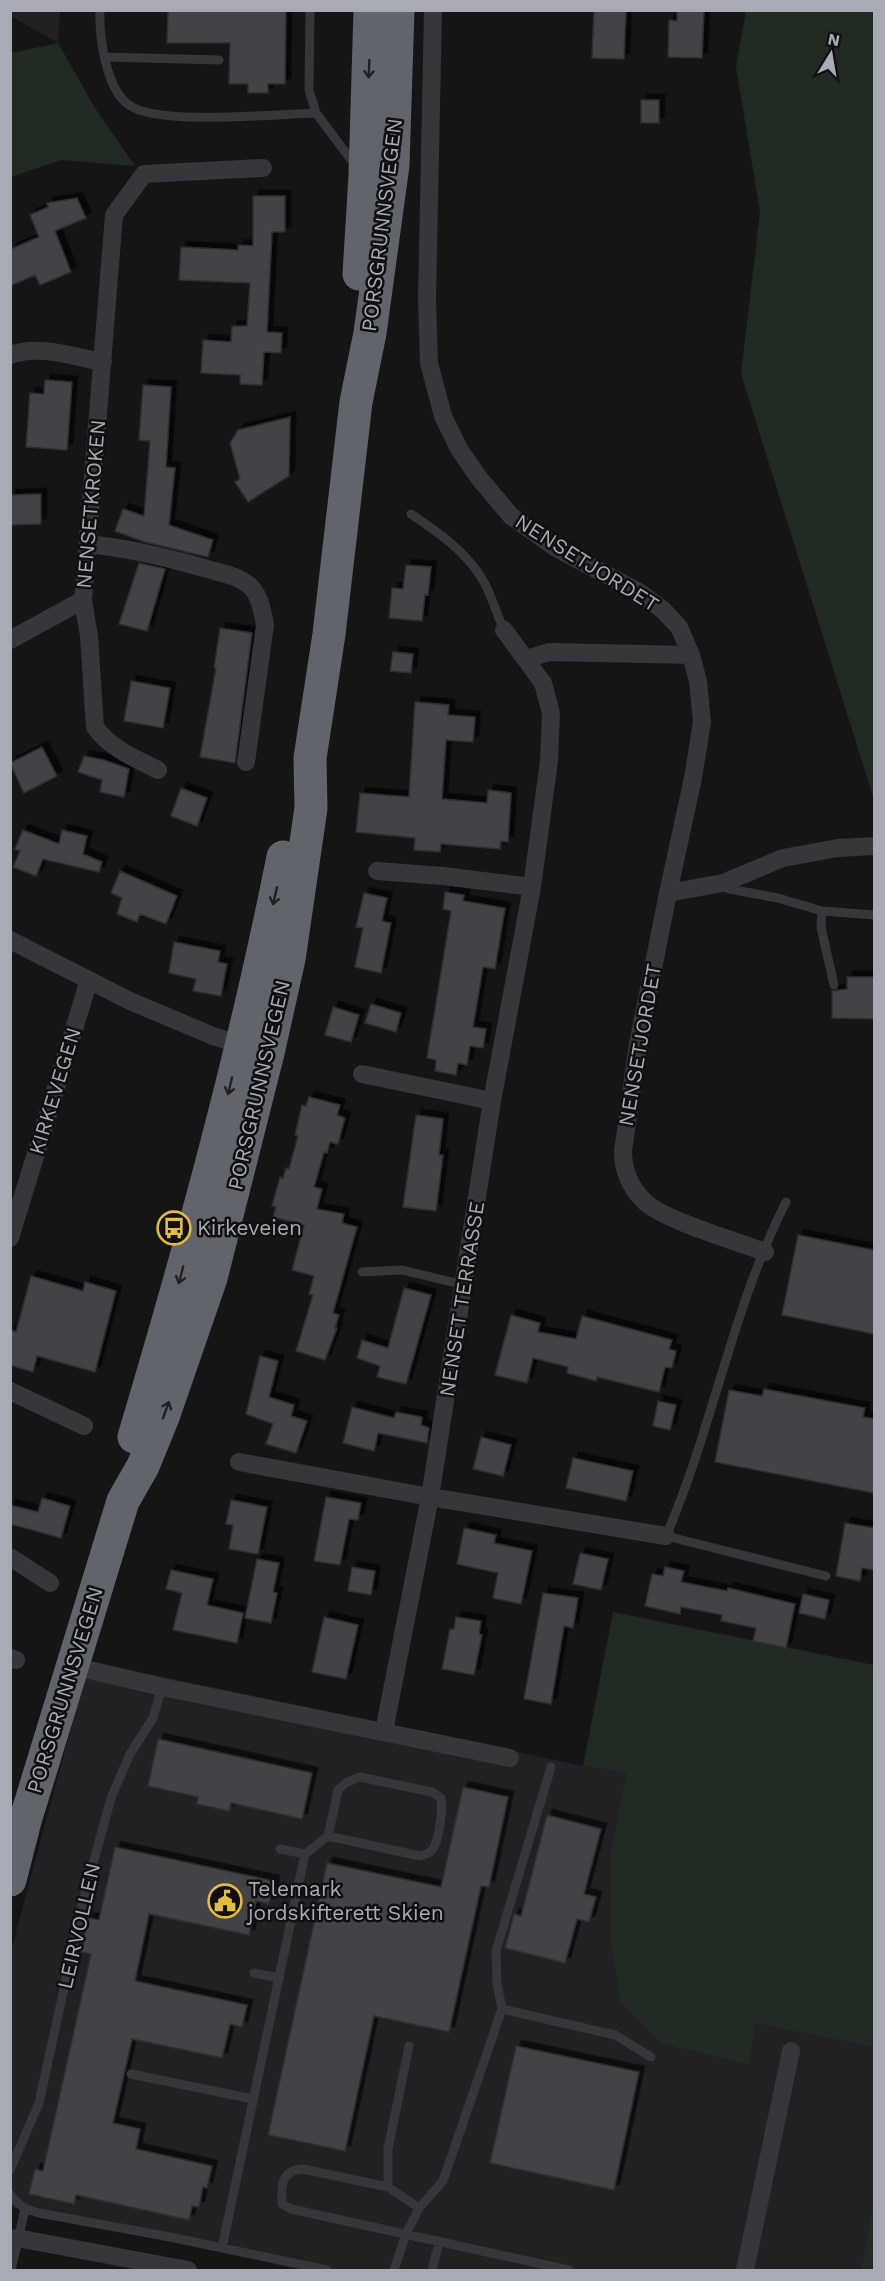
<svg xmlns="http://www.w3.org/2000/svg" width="885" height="2281" font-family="'Work Sans',sans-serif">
  <defs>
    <filter id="shadow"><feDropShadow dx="5.5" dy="-5.5" stdDeviation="0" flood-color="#0009"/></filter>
  </defs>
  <rect width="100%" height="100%" fill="#151516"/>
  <path fill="#212123" d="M11,10l49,1 -2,32 -47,-27z
    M89,1661l494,105 43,7 -15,76 51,195 85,21 9,-41 118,23v150l-13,73h-534l-316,-63v-256z"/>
  <path fill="#212923" d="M746,10l128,1v789l-133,-426 19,-162 -24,-145z
    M58,43l37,65 40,58 -74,-6 -50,17v-124z
    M613,1612l261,53v382l-118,-23 -8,41 -86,-21 -41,-42 -10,-56v-97l15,-76 -43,-7z
    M874,2197v73h-13z"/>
  <path fill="#424246" stroke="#2f2f32" stroke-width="1.5" filter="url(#shadow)" d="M168,10h118l-1,74h-17v9h-20v-9h-19l1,-41h-63z
    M594,10h32l-2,49 -32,-1z
    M677,10h27l-2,48 -34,-1 1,-37 8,1z
    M641,100h18v23h-18z
    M253,196h32v36h-13l-5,100 15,1 -1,20 -17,-1 -2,33 -22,-1v-9l-39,-2 2,-33 28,2 1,-16h15l3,-43 -71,-3 2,-33 57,3v-5l15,1z
    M77,198l9,20 -31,13 16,41 -31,13 -5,-10 -25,11 1,-37 28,-12 -9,-22 18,-8 -1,-4z
    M45,380l27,2 -5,68 -41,-3 4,-54 14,1z
    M143,385l28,2 -5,80 9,1 -6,57 44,15 -5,17 -63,-15 -30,-11 8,-22 21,7 6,-75 -11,-1z
    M290,417l-1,59 -41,26 -13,-20 5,-3 -10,-36 8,-13z
    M41,494v30l-31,1v-30z
    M139,563l26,6 -18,62 -28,-7z
    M406,565l25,2 -3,28 -3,-1 -3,27 -33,-3 3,-30 11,1z
    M220,628l32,5 -17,130 -35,-6 16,-89h-2z
    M393,652l20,2 -2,19 -21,-2z
    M131,681l39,7 -7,40 -39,-7z
    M415,702l34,3 -1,10 27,2 -2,25 -27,-2 -4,59 45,4 1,-13 23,3 -3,49 -7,-1 -1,8 -59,-5 -1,8 -26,-2 1,-12 -59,-6 4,-39 49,4z
    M42,747l15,29 -33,17 -14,-30z
    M84,756l20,4 25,9 -5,28 -24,-5 2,-12 -24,-8z
    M181,788l26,10 -10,28 -26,-10z
    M23,830l36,14 3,-14 25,6 -4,18 19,8 -3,10 -56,-13 -7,17 -23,-9 7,-16 -5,-2z
    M120,871l57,25 -11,28 -26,-10 -3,8 -20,-8 5,-16 -11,-5z
    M445,892l19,3 -1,6 42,7 -10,61 -12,-2 -10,60 13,2 -3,19 -13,-2 -3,19 -9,-2 -2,12 -21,-4 1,-11 -9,-2 24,-147 -8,-2z
    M364,893l23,5 -5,23 9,2 -10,50 -26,-6 8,-39 -7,-1z
    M174,942l46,9 -2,11 9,2 -6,32 -28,-5 3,-12 -27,-6z
    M847,977h27v42l-42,-1v-27l15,-2z
    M371,1004l30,9 -5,19 -31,-9z
    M333,1007l26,8 -8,27 -26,-7z
    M309,1097l31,8 -3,10 8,3 -7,26 -8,-2 -3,11 -3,-1 -10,35 8,2 -5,20 27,5 -2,9 15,4 -24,86 6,2 -4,13h2l-12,32 -29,-9 17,-56 -4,-1 5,-18 -22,-6 12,-45 -31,-8 3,-10 -4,-1 8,-29 3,1 3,-10 3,1 9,-33 -3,-1 7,-30 4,1z
    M416,1115l27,4 -4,36h4l-7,56 -33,-4z
    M798,1235l76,15v84l-92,-19z
    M31,1276l52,15 2,-9 31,9 -21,81 -58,-16 -4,16 -23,-7v-35l6,2z
    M404,1288l27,7 -25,89 -29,-7 3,-11 -23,-8 5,-18 26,8z
    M511,1315l29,8 -2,9 38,7 6,-23 90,24 -3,9 7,2 -4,17 -7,-1 -6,25 -62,-15 -1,4 -29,-8 1,-6 -35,-9 -6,25 -32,-8z
    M260,1356l18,5 -9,36 25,8 -3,11 16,5 -11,32 -30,-9 7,-20 -27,-10z
    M764,1389l101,19 -2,9 11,2v74l-159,-31 14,-72 33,6z
    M658,1401l18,4 -6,25 -17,-4z
    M352,1407l42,11 2,-6 26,5 -1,8 8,3 -2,15 -49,-10 -4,18 -31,-8z
    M481,1437l30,8 -8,31 -30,-7z
    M573,1458l60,13 -7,30 -60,-13z
    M326,1497l35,6 -3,17 -9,-1 -9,46 -26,-4z
    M42,1498l28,8 -9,32 -51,-14v-19l28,7z
    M231,1500l36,7 -9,47 -29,-5 4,-24 -7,-1z
    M845,1523l29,5v42l-12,-2 -2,13 -24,-5z
    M464,1528l32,7 -2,8 38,8 -11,53 -28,-6 5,-25 -41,-9z
    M580,1553l28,6 -7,31 -28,-6z
    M257,1559l22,4 -6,29 4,1 -6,30 -26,-5z
    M352,1567l23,4 -4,24 -23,-4z
    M665,1567l19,4 -3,11 46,9 1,-3 67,16 -9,44 -33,-7 3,-13 -35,-7 1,-6 -41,-8 -1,7 -35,-8 7,-32 11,2z
    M171,1570l42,9 -6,26 36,8 -6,30 -64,-13 9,-37 -16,-4z
    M543,1593l35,5 -5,30 -9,-2 -13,78 -27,-5z
    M803,1594l26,6 -4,19 -26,-6z
    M324,1617l34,8 -12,54 -34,-7z
    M456,1617l25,4 -2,13 3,1 -8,40 -32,-6 8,-40h4z
    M158,1739l154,34 -10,46 -71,-16 -2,8 -32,-7 1,-7 -50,-11z
    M463,1787l45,10 -19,90 -8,-1 -32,146 -75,-16 -29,135 -77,-16 59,-272 114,24z
    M547,1815l54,14 -17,65 12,3 -7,25 -12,-3 -12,44 -60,-15 9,-34 7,2z
    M115,1847l159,34 -5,23 -13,-3 -7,34 -100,-21 -14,67 112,24 -5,22 -12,-3 -8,34 -90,-19 -19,84 27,6 -4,20 76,17 -5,22 -4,-1 -4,20 -7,-1 -3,14 -113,-25 -2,9 -45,-10 6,-25 8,2 48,-217 -10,-2 7,-34 11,2z
    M516,2046l123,26 -25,118 -124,-27z"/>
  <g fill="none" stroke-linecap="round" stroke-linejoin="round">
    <path stroke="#36363b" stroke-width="9" d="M100,10c-1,26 6,80 29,95 28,21 148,9 187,8
      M310,10l-1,80 7,23 39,52
      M105,57l114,3
      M411,514c28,19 56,38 73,68 8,15 13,33 20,48
      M723,883l6,6 49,9 44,13 52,4
      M822,911l-1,16 13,58
      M786,1202c-54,106 -73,226 -120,334l160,40
      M362,1272l40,-2 62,15
      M305,1854l23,-18 10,-46 9,-8 13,-5 72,15 9,6c2,11 -2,48 -11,54 -3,2 -6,3 -10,4l-92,-20
      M254,1973l25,5
      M502,2009l113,26 36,22
      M409,2046l-21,103v38l31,21
      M131,2074l122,25
      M10,2170l29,-67 45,-206 27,-99 19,-44 23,-36 9,-31
      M388,2187l-85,-18c-22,1 -22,16 -21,35l9,5 278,61
      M10,2194c8,12 16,15 29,19l131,24 157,33
      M222,2248l83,-394 -25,-5
      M11,2270l14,-61
      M394,2270l12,-36 13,-26 24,-27 59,-172 -5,-26 -1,-32 55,-184
      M432,2270l7,-27"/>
    <path stroke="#36363b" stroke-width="18" d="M433,10l-6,289 2,64 14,53 16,33 20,29 32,38 45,32 83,44 24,18 16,17 12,28 7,26 4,41 -9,56 -25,115 -30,151 -15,107c0,20 7,36 21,50 19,19 92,40 121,51
      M10,355c29,-11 64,2 93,7
      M88,544c40,4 77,13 116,24 16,5 34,7 47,19 9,9 12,26 14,38l-19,137
      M83,600l6,36 6,91c15,21 39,31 63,43
      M10,640l73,-40 31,-385 30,-41 119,-6
      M526,659l23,-7 142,3
      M377,871l66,5 89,11
      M668,893l55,-10 60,-25 55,-10 36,-2
      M10,940l120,61 83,35 36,12
      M492,1101l40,-214 17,-126 2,-48 -8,-30 -39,-53
      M10,1238l79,-258
      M10,1391l74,35
      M239,1462l191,35 62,-396 -130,-27
      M10,1557l40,26
      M10,1658l6,2
      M72,1666l90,21 348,71
      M384,1731l46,-234 236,39
      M17,2238l171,32
      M745,2270l46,-219"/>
    <path stroke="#62646c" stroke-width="33" d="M359,274l6,-98 5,-166
      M134,1437c57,-191 110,-384 149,-580
      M10,1880l15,-59 98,-320 20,-35 20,-49 48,-139 57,-225 21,-94 22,-151 -1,-50 19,-124 27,-232 14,-69 23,-168 5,-155"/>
  </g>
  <defs><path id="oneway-shaft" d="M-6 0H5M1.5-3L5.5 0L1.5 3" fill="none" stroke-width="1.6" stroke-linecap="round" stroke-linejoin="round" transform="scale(1.5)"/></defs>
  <g stroke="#202123">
    <use href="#oneway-shaft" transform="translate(369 69) rotate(92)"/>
    <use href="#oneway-shaft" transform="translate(275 896) rotate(103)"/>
    <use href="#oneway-shaft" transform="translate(230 1086) rotate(103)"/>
    <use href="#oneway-shaft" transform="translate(181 1275) rotate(105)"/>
    <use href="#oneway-shaft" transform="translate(166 1410) rotate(-70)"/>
  </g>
  <defs>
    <symbol id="bus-ring" viewBox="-11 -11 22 22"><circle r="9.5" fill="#101011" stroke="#e2bb41" stroke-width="1.5"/><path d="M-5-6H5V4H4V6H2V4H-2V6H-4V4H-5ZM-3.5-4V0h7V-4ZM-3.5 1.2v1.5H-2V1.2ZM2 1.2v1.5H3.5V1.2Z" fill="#e2bb41"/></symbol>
    <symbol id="civic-ring" viewBox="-11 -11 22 22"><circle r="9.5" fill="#101011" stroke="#e2bb41" stroke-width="1.5"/><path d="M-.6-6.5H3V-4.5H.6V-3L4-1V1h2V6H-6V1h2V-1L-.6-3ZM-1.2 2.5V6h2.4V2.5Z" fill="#e2bb41"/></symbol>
  </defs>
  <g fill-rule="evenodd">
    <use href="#bus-ring" x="155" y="1209" width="38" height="38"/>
    <use href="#civic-ring" x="206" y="1882" width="38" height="38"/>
  </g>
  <g text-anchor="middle" stroke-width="5" stroke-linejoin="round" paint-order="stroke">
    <g font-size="21" fill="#a8abb5" stroke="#101011">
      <text transform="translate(382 225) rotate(-83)" y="7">PORSGRUNNSVEGEN</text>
      <text transform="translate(91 504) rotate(-85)" y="7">NENSETKROKEN</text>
      <text transform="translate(587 563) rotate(32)" y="7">NENSETJORDET</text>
      <text transform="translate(640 1045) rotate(-80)" y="7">NENSETJORDET</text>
      <text transform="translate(259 1085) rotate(-77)" y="7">PORSGRUNNSVEGEN</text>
      <text transform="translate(55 1091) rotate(-73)" y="7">KIRKEVEGEN</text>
      <text transform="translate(462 1299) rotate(-81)" y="7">NENSET TERRASSE</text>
      <text transform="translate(65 1690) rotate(-73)" y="7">PORSGRUNNSVEGEN</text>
      <text transform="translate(79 1926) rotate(-77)" y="7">LEIRVOLLEN</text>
    </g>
    <g font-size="21" fill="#a8abb5" stroke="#101011" text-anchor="start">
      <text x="197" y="1235">Kirkeveien</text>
      <text x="248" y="1896">Telemark<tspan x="248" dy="24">jordskifterett Skien</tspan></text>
    </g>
  </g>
  <rect width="885" height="2281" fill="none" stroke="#a8abb5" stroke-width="24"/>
  <g transform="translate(831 54) rotate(11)" stroke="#101011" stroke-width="4.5" paint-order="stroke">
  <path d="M0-4.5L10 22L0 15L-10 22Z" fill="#a8abb5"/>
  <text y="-9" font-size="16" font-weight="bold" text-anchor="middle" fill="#a8abb5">N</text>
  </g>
</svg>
